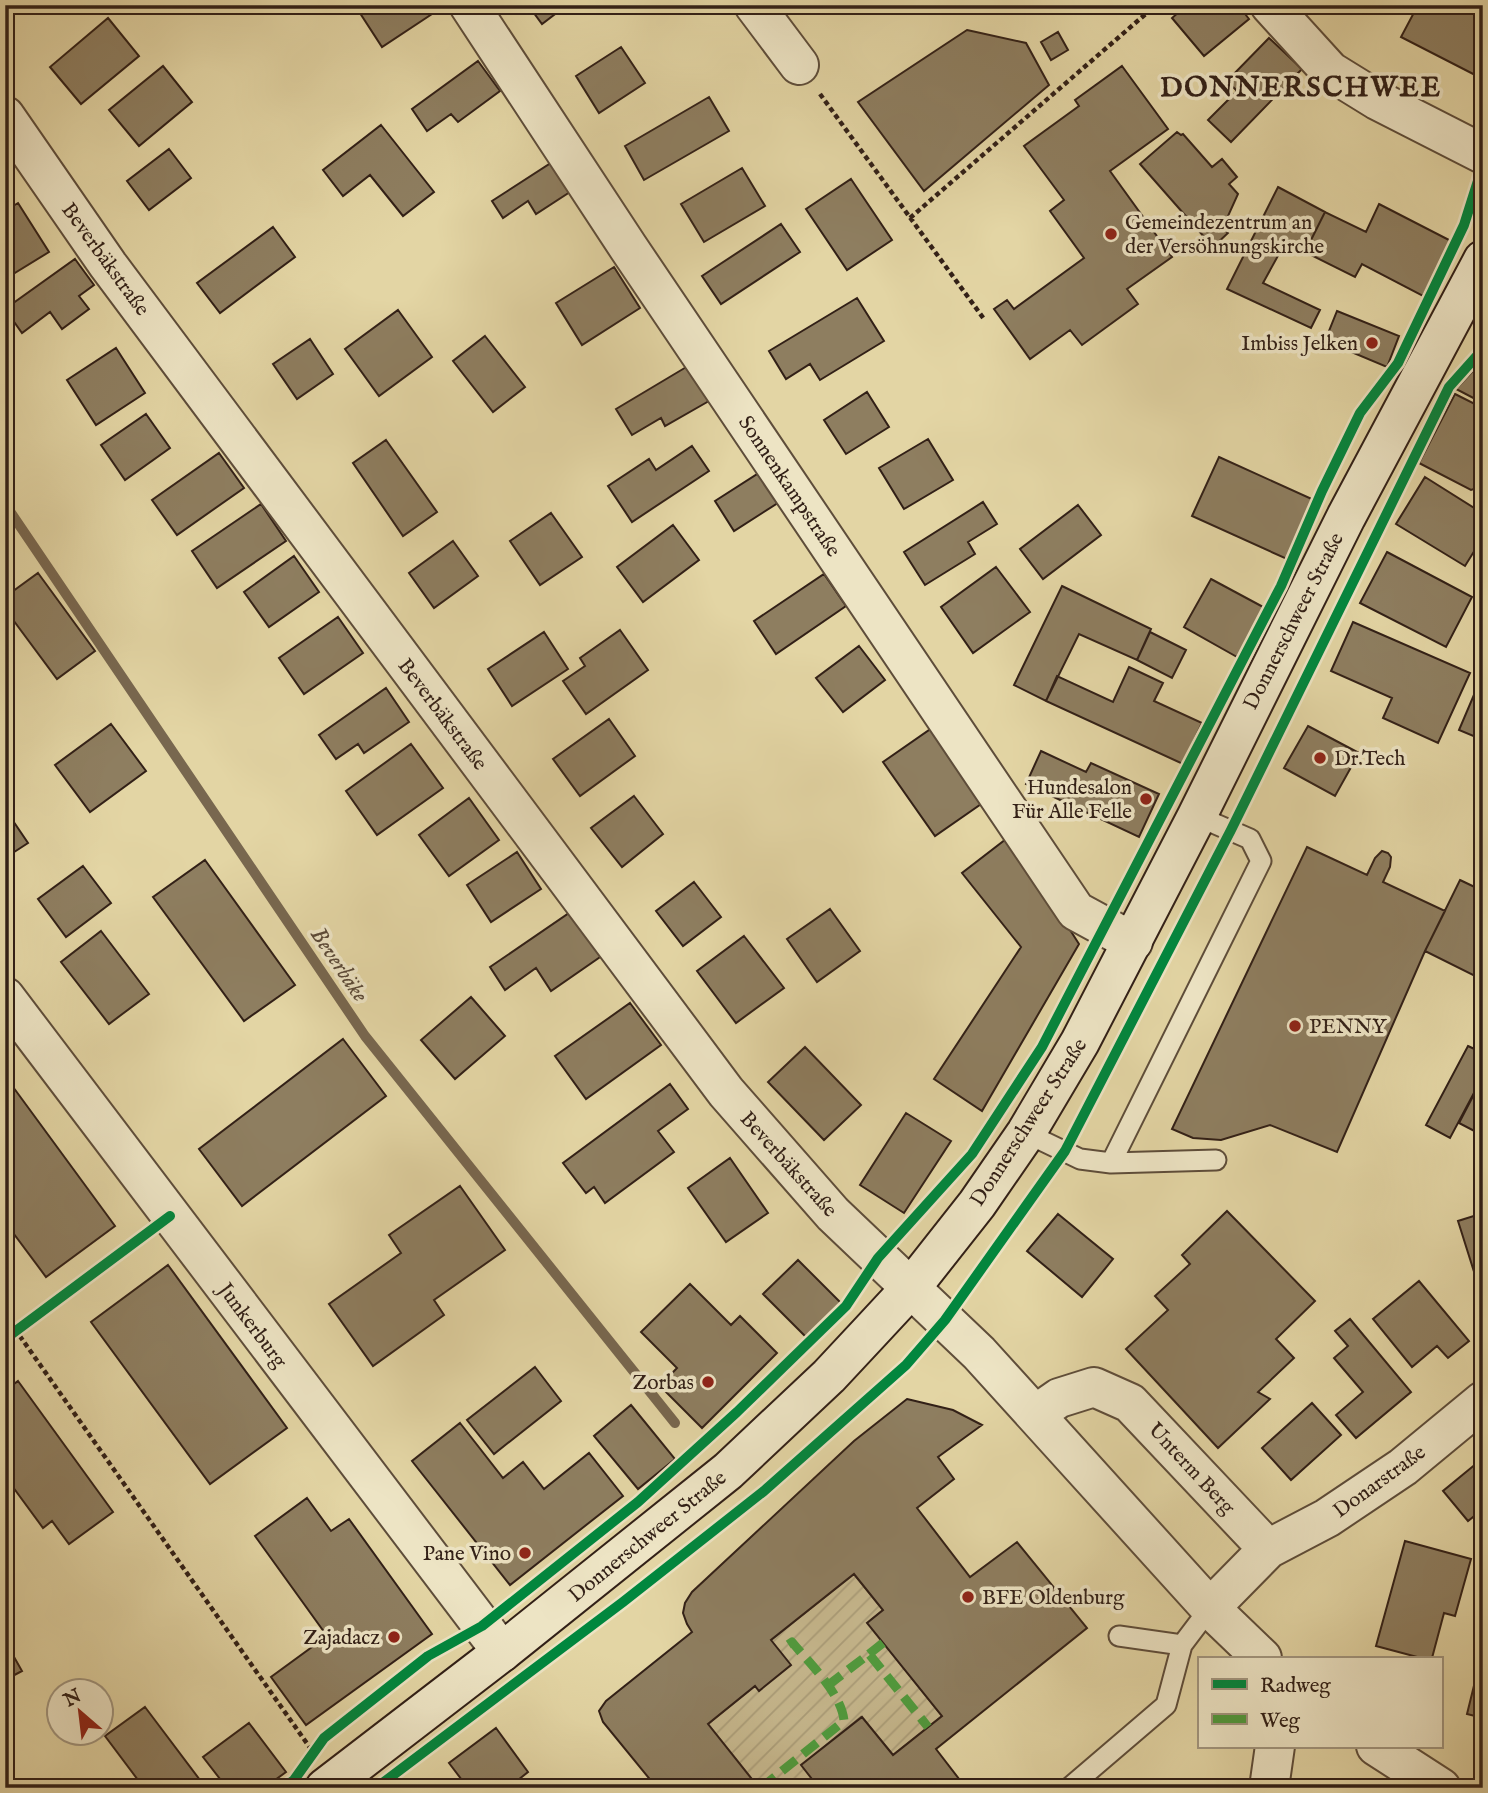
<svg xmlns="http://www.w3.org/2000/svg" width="1488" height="1793" font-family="'IM FELL English',serif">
  <defs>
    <pattern id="garden-furrows" width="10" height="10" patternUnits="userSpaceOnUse" patternTransform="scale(1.75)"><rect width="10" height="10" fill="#c5b68c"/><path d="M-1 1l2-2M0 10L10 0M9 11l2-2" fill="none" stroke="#aa9c78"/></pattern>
  </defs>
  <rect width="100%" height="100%" fill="#e3d5a4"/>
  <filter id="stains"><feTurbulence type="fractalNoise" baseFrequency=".00286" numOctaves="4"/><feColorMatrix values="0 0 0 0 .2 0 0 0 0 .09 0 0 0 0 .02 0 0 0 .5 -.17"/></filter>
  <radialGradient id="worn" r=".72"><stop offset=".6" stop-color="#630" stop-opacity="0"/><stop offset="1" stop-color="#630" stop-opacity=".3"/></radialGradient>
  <path fill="url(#garden-furrows)" stroke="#7c6b52" stroke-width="2" d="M854,1574l29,36 -15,13 74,93 -49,39 -32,-38 -59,48 17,23h-60l-51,-64 47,-38 4,4 12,-50z"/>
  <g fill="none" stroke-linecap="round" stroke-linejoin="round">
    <path stroke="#78674f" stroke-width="10" d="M5,504l360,532 310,387"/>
  </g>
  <path fill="#8e7e60" stroke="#322017" stroke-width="2" d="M366,5h64l5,7 -53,35 -24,-37z
    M528,5h39l-25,19z
    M1187,5h51l11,14 -45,37 -32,-38z
    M1418,5h65v74l-82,-42z
    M108,18l31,38 -58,48 -31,-37z
    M967,30l59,13 23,42 -125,106 -66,-89z
    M1058,32l10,18 -17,10 -10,-18z
    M1269,38l33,31 -71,73 -23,-22 29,-29 -10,-10z
    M621,47l24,36 -46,30 -23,-37z
    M478,61l22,30 -42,31 -7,-8 -24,17 -15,-22z
    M163,66l29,36 -53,44 -30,-36z
    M1122,66l46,63 -58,42 62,86 -45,32 11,15 -56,41 -12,-15 -40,29 -36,-50 13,-9 7,9 70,-51 -34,-47 14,-11 -40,-54 55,-40 -4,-6z
    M709,97l20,34 -85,49 -19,-34z
    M381,125l53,67 -31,24 -33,-41 -27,21 -20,-26z
    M1177,132l4,3 2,-1 29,33 10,-8 15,18 -8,7 9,10 -15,33 5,6 -15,14 -73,-83z
    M169,149l22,29 -42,32 -22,-29z
    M554,161l19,29 -37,24 -8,-13 -25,17 -11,-17z
    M742,168l23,38 -61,36 -23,-38z
    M851,179l41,61 -45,30 -41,-61z
    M1278,187l47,25 -20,40 -20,-9 -22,40 57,27 -9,18 -84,-39z
    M18,203l31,49 -44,27v-68z
    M1379,204l72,37 -28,55 -61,-32 -7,13 -50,-25 20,-40 41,20z
    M781,224l19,28 -79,52 -19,-28z
    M273,227l22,30 -75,56 -23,-30z
    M75,259l19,26 -15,11 10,13 -27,20 -12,-17 -28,21 -17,-24z
    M614,267l26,41 -58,37 -26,-42z
    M857,298l27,43 -64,39 -10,-16 -24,15 -17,-28z
    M398,310l34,47 -53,39 -34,-47z
    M1337,311l62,25 -12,31 -62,-26z
    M485,336l40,51 -32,25 -40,-51z
    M310,339l23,35 -36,25 -24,-35z
    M116,348l29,45 -49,32 -29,-45z
    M1483,360v43l-27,-14z
    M688,366l21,35 -44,25 -4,-8 -29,17 -16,-26z
    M867,392l22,35 -43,27 -22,-34z
    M1455,394l28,14v78l-12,4 -52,-27z
    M146,414l24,34 -45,32 -24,-35z
    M928,439l25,41 -49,29 -25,-41z
    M386,440l51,72 -34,24 -50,-73z
    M692,446l17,25 -77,51 -24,-36 41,-27 7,11z
    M219,453l25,35 -67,47 -25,-35z
    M1219,457l95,43 -27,59 -95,-43z
    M762,471l19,30 -47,30 -19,-30z
    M1425,477l54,34 4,-6v32l-18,29 -69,-42z
    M983,502l14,22 -29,18 7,12 -50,31 -21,-33z
    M261,504l25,37 -69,47 -25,-37z
    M1078,505l23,30 -58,44 -23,-30z
    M551,513l31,44 -42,28 -30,-44z
    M673,525l26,35 -56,42 -26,-35z
    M453,541l25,35 -44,32 -25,-35z
    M1387,552l85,45 -26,50 -86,-44z
    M294,556l25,36 -50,35 -25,-35z
    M996,567l34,45 -57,41 -32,-46z
    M38,573l57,78 -38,28 -52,-70v-12z
    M824,574l22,32 -70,48 -22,-33z
    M1211,579l54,29 -28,49 -53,-30z
    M1062,586l89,43 -14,31 -58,-26 -33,67 -32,-16z
    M338,617l25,36 -59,41 -25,-36z
    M1353,622l117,51 -32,70 -55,-25 9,-20 -61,-27z
    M620,630l28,40 -62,44 -23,-33 22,-15 -5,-8z
    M544,632l24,37 -56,37 -24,-37z
    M1150,632l36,18 -14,28 -35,-18z
    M859,646l26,34 -42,32 -27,-34z
    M1129,667l34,16 -9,18 48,22 -19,41 -137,-63 11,-25 56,26z
    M386,688l23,34 -45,31 -6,-9 -22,15 -17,-24z
    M1476,690l7,3v47l-24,-10z
    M609,719l26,37 -55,40 -27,-37z
    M111,724l35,47 -56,41 -35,-47z
    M1308,726l51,27 -24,43 -51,-28z
    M932,728l52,74 -49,34 -52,-74z
    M411,744l32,44 -66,47 -31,-44z
    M1041,751l45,21 5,-9 68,31 -20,43 -113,-53z
    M634,796l29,38 -41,33 -31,-39z
    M469,798l30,42 -50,36 -30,-41z
    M5,809l23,34 -23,15z
    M1010,836l69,108 -97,167 -48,-32 87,-132 -59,-74z
    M1307,847l60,28 8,-17 7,-7 6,2 3,4 -1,10 -7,15 62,29 -20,40 -88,201 -67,-27 -49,15 -28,-2 -21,-9z
    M517,852l24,37 -50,33 -24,-37z
    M205,860l90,125 -51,36 -91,-124z
    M83,866l28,37 -45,34 -28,-38z
    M1460,880l23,11v89l-58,-29z
    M694,882l27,35 -38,29 -27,-35z
    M830,909l30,42 -43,31 -30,-43z
    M572,911l31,44 -52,36 -15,-23 -31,22 -15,-23z
    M101,931l48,63 -40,30 -48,-62z
    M744,936l40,52 -48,35 -39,-52z
    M471,997l34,39 -50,43 -34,-39z
    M630,1003l31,42 -75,54 -31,-43z
    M343,1039l43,57 -144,110 -43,-57z
    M1468,1046l15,7v23l-33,62 -24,-13z
    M805,1047l56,58 -37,35 -56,-58z
    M5,1076l110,150 -69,51 -41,-55z
    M1483,1077v57l-1,1 -23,-12z
    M670,1084l18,25 -30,22 16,21 -69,51 -11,-16 -8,6 -23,-30z
    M906,1113l45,28 -47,72 -44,-28z
    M730,1158l38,55 -42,29 -38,-54z
    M460,1186l45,64 -71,50 10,15 -71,51 -44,-62 72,-51 -12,-18z
    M1227,1211l88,90 -39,38 18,19 -36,34 12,7 -52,49 -92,-99 42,-39 -13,-14 35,-32 -8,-9z
    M1483,1213v84h-1l-24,-76z
    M1058,1214l55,45 -31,38 -55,-46z
    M798,1260l43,43 -35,34 -43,-43z
    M168,1265l119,163 -77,56 -119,-162z
    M1419,1281l50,60 -21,17 -11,-12 -25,21 -39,-48z
    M690,1284l41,41 9,-9 37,37 -75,75 -42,-42 17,-18 -36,-36z
    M1350,1319l61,73 -55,46 -20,-23 27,-23 -29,-34 14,-12 -13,-15z
    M535,1367l26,34 -67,53 -27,-34z
    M18,1381l95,131 -44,32 -17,-23 -9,7 -36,-49 -2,2v-90z
    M907,1399l46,11 29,15 -44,32 16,22 -37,29 53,69 47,-35 70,86 -151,121 30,39h-147l-18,-23 61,-48 31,38 49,-39 -75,-93 16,-13 -29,-36 -83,66 20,25 -32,26 -4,-5 -47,38 51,64h-102l-54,-66 -4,-11 7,-10 86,-69 -5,-8 -4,-11 2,-10 7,-11 162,-151z
    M1312,1403l29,32 -50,45 -29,-32z
    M631,1405l44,54 -37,30 -44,-53z
    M460,1423l43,55 20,-16 21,27 45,-36 34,43 -113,89 -98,-124z
    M1483,1458v51l-15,12 -25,-30z
    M307,1498l24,33 18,-12 83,115 -126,91 -35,-48 56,-41 -72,-100z
    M1405,1541l66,18 -16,57 -11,-3 -12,45h-11l-45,-12z
    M5,1641l17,30 -17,9z
    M1483,1649v69l-16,-4z
    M145,1707l61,81h-62l-39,-52z
    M249,1723l37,49 -22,16h-37l-24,-31z
    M496,1728l32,44 -20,16h-40l-19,-25z"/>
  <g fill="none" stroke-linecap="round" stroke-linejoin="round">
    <defs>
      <path id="lane" d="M1026,1133l54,26 31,4 105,-3
        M1111,1163l150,-302 -11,-22 -53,-23
        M1119,1636l63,9 28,-37
        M1069,1788l97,-83 16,-60"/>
      <path id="street" d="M469,5l159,242 448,664 57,31
        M754,5l45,60
        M1270,5l60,66 47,29 106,54
        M5,116l103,149 618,827 107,122 146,139 231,255 52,50
        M5,997l497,655
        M1036,1414l23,-16 35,-11 36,16 138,146
        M1210,1608l58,-59 59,-31 76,-51 80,-66
        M1376,1746l65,42
        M1269,1788l6,-42"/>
      <path id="secondary" d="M325,1788l177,-136 226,-181 101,-95 42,-45 39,-42 67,-85 49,-71 54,-91 117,-226 149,-299 137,-257"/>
    </defs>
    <use href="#lane" stroke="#5e4d3a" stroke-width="23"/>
    <use href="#street" stroke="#5e4d3a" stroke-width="42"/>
    <use href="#secondary" stroke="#322017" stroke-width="42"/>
    <path stroke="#322017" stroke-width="4.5" stroke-dasharray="5 3.5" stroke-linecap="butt" d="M820,94l164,225
      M910,218l246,-213
      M5,1315l308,437"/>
    <use href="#lane" stroke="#ede4c4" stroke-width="19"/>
    <use href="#street" stroke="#ede4c4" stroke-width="38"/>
    <use href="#secondary" stroke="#ede4c4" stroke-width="38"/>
    <path stroke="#509a3d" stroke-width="9" stroke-dasharray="18 9" stroke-linecap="butt" d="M869,1654l14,-11
      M827,1686l42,-32 59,73
      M761,1788l83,-67c-2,-27 -35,-58 -52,-79l-9,6"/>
    <defs>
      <path id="cycleway" d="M5,1339l165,-123
        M283,1788l11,-8 30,-42 104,-82 54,-30 156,-124 99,-90 109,-106 32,-48 94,-104 70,-107 239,-461 41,-95 38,-78 38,-50 66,-138 19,-60
        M376,1788l247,-186 141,-111 142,-126 39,-45 120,-169 166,-321 218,-443 34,-38"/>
    </defs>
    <use href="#cycleway" stroke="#ede4c4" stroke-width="15"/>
    <use href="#cycleway" stroke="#00873e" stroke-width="10"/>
  </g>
  <g fill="#8f2418" stroke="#ede4c4" stroke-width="2.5">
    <circle cx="1111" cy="234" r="7"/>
    <circle cx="1372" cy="343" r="7"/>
    <circle cx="1320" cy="758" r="7"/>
    <circle cx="1146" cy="799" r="7"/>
    <circle cx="1295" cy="1026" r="7"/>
    <circle cx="708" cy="1382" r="7"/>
    <circle cx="525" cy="1553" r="7"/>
    <circle cx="968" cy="1597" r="7"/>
    <circle cx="394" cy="1637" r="7"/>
  </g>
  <g text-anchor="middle" stroke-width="7" stroke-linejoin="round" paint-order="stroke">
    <g font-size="21" fill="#322017" stroke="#ede4c4" text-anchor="end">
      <text x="1125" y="229" text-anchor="start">Gemeindezentrum an<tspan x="1125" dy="24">der Versöhnungskirche</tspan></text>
      <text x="1358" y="350">Imbiss Jelken</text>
      <text x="1334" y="765" text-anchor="start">Dr.Tech</text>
      <text x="1132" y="794">Hundesalon<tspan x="1132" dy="24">Für Alle Felle</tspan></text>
      <text x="1309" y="1033" text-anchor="start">PENNY</text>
      <text x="694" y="1389">Zorbas</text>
      <text x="511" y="1560">Pane Vino</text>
      <text x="982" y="1604" text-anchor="start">BFE Oldenburg</text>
      <text x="380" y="1644">Zajadacz</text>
    </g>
    <g font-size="21" fill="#322017" stroke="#ede4c4">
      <text transform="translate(106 259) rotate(54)" y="7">Beverbäkstraße</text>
      <text transform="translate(790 486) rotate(56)" y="7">Sonnenkampstraße</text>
      <text transform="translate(1293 621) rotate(-63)" y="7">Donnerschweer Straße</text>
      <text transform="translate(443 714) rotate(53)" y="7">Beverbäkstraße</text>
      <text transform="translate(1028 1122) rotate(-57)" y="7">Donnerschweer Straße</text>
      <text transform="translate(789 1164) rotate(48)" y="7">Beverbäkstraße</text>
      <text transform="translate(253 1325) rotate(53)" y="7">Junkerburg</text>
      <text transform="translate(1192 1468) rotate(47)" y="7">Unterm Berg</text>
      <text transform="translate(1379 1481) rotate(-36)" y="7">Donarstraße</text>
      <text transform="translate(647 1536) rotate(-39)" y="7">Donnerschweer Straße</text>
    </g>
    <g font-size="23" font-style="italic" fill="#5b4a38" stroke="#ede4c4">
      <text transform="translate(340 964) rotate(56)" y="8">Beverbäke</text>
    </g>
    <g font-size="28" font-weight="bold" letter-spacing="2" fill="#322017" stroke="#ede4c4">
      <text x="1301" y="96">DONNERSCHWEE</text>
    </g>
  </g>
  <rect width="1488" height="1793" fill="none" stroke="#e3d5a4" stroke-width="28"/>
  <rect x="7" y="7" width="1474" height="1779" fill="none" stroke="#322017" stroke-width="3.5"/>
  <rect x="14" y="14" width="1460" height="1765" fill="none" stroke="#322017" stroke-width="2"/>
  <rect x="1198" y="1657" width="245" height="91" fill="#ede4c4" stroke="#a2967f" stroke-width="2"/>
  <rect x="1212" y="1679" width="35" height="10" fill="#00873e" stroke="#a2967f" stroke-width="2"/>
  <text x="1260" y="1692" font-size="21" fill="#322017">Radweg</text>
  <rect x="1212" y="1714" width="35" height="10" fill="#509a3d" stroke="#a2967f" stroke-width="2"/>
  <text x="1260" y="1727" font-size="21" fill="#322017">Weg</text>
  <g transform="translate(80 1712) rotate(332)"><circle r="33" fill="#ede4c4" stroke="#a2967f" stroke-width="2"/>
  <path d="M0-5L12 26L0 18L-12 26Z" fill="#8f2418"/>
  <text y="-10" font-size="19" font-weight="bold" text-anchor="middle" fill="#322017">N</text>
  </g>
  <rect width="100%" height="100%" filter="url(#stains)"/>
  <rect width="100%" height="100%" fill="url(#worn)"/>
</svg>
